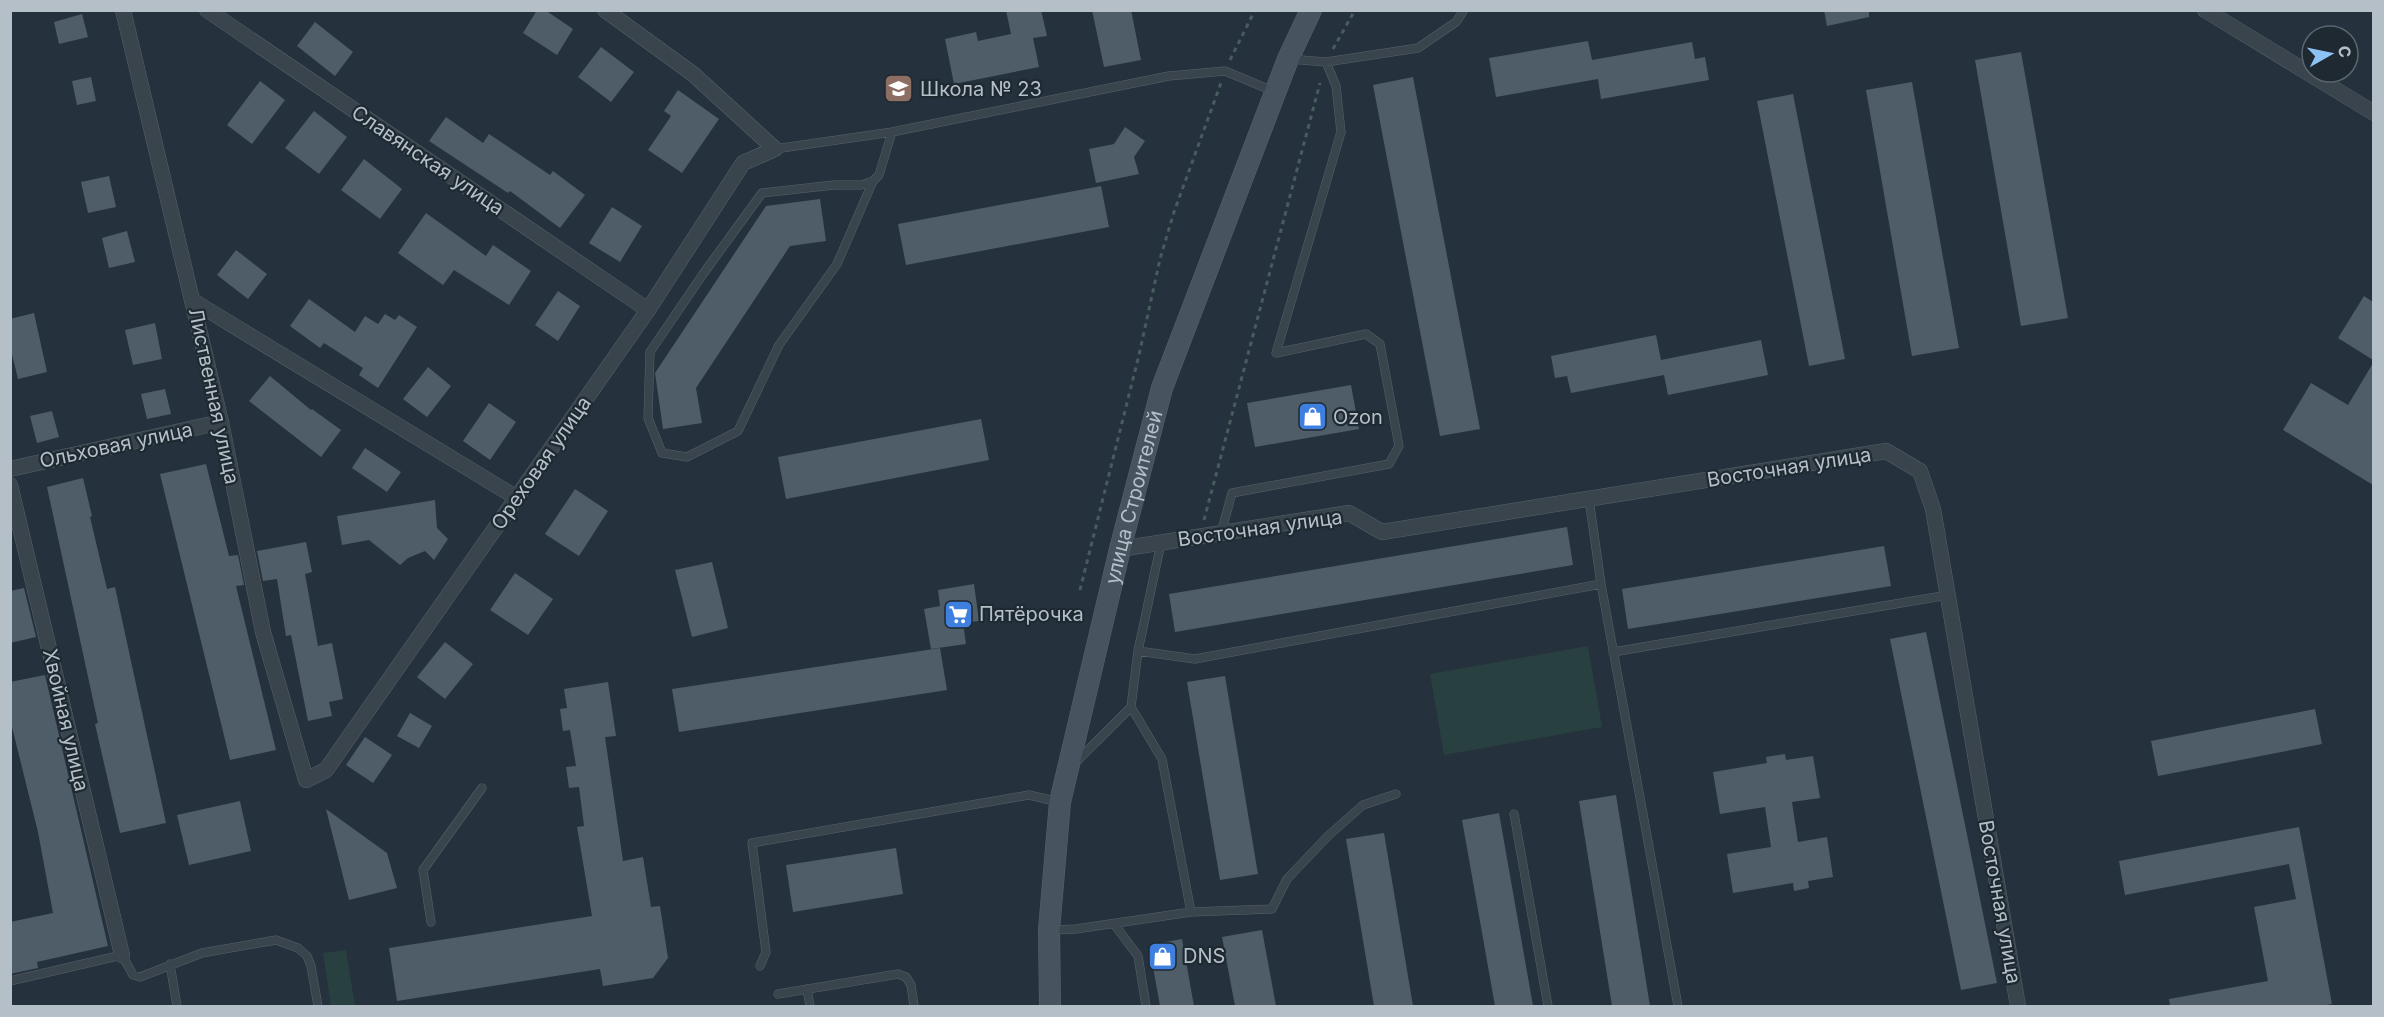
<svg xmlns="http://www.w3.org/2000/svg" width="2384" height="1017" font-family="Inter,sans-serif">
  <rect width="100%" height="100%" fill="#25323d"/>
  <path fill="#28403f" d="M1588,646l14,81 -158,28 -14,-81z
    M346,950l9,56h-24l-8,-53z"/>
  <path fill="#4e5d68" d="M537,10h8l28,19 -16,26 -34,-22z
    M1006,10h35l6,26 -14,2 6,29 -85,17 -9,-45 31,-7 2,9 33,-7z
    M1092,10h39l10,50 -37,7z
    M1824,10h45v7l-42,9z
    M82,14l6,23 -29,7 -5,-22z
    M315,22l38,30 -18,24 -38,-30z
    M1588,41l4,19 100,-18 3,17 10,-2 4,23 -108,19 -3,-20 -102,18 -7,-39z
    M601,47l33,25 -23,30 -33,-25z
    M2021,52l47,266 -47,8 -46,-266z
    M91,77l5,24 -19,4 -5,-24z
    M1413,77l67,352 -40,7 -67,-351z
    M260,81l25,19 -33,44 -25,-19z
    M1912,82l47,266 -47,8 -46,-266z
    M678,90l41,29 -37,54 -34,-23 23,-34 -7,-5z
    M1793,94l52,265 -36,7 -52,-265z
    M314,111l33,26 -28,37 -34,-26z
    M446,117l37,26 6,-9 61,41 3,-4 32,24 -25,33 -50,-37 -2,2 -79,-52z
    M1125,127l20,14 -11,16 5,17 -43,9 -7,-34 25,-5z
    M364,159l38,30 -22,30 -39,-29z
    M109,176l7,31 -28,6 -7,-31z
    M1101,186l8,41 -203,38 -8,-41z
    M820,199l6,42 -36,5 -94,142 6,35 -39,6 -8,-56 111,-167z
    M612,207l30,19 -22,36 -31,-19z
    M426,213l60,43 7,-11 38,26 -22,34 -55,-35 -11,15 -45,-32z
    M127,231l8,31 -26,6 -7,-30z
    M236,250l31,24 -19,25 -31,-24z
    M558,291l22,15 -22,35 -23,-16z
    M2364,296l9,6v58l-35,-22z
    M309,299l46,33 10,-16 13,8 7,-10 10,6 4,-5 18,12 -39,61 -19,-13 4,-7 -39,-25 -4,5 -30,-22z
    M34,313l13,59 -29,7 -8,-33v-27z
    M155,323l7,36 -29,6 -8,-35z
    M1656,335l5,25 100,-20 7,35 -100,20 -4,-20 -93,18 -4,-17 -12,2 -4,-22z
    M2373,363v122l-90,-55 28,-47 37,22z
    M428,367l23,19 -24,31 -24,-18z
    M270,376l41,34 1,-1 29,21 -20,27 -72,-56z
    M1351,385l8,44 -104,18 -8,-44z
    M165,389l6,25 -24,5 -6,-25z
    M489,403l27,19 -26,38 -27,-19z
    M52,411l7,26 -22,6 -7,-27z
    M981,419l8,41 -203,39 -8,-42z
    M365,448l36,24 -14,20 -35,-24z
    M206,464l23,92 9,-1 6,30 -8,1 40,164 -46,10 -70,-286z
    M83,478l9,38 -2,1 17,72 8,-2 51,236 -46,10 -25,-109 3,-1 -51,-236z
    M575,489l33,22 -29,45 -34,-22z
    M435,500l2,28 11,11 -14,21 -9,-9 -17,7 -8,7 -31,-25 -27,5 -5,-29z
    M1567,527l6,38 -398,67 -6,-38z
    M306,542l6,30 -7,2 13,72 14,-3 11,56 -14,3 3,14 -24,5 -17,-86 -5,1 -9,-57 -14,2 -6,-30z
    M1884,546l7,40 -263,43 -6,-40z
    M712,562l16,66 -36,9 -17,-67z
    M515,573l38,26 -25,36 -38,-25z
    M974,584l5,37 -16,2 3,21 -35,5 -7,-40 16,-3 -2,-16z
    M24,588l12,49 -26,6v-52z
    M1926,632l71,351 -36,7 -71,-351z
    M445,642l28,22 -28,35 -28,-22z
    M940,648l7,42 -268,42 -7,-43z
    M45,675l63,271 -71,16 1,6 -28,6v-52l43,-9 -15,-81 -28,-113v-37z
    M1225,676l33,198 -38,6 -33,-198z
    M608,682l8,54 -11,1 18,124 20,-4 8,50 9,-1 8,52 -15,20 -50,8 -3,-17 -203,32 -8,-53 203,-32 -15,-89 7,-1 -5,-39 -10,1 -3,-21 10,-1 -6,-36 -7,1 -3,-22 7,-1 -3,-19z
    M2315,709l7,35 -164,32 -7,-35z
    M410,713l22,13 -13,22 -22,-12z
    M365,737l27,18 -19,28 -27,-18z
    M1785,754l1,6 27,-4 7,42 -28,4 6,40 29,-5 6,40 -25,4 1,7 -15,3 -1,-8 -60,10 -6,-39 44,-7 -6,-40 -45,7 -7,-42 54,-9 -1,-6z
    M1616,795l34,211h-38l-33,-205z
    M240,801l11,50 -62,14 -12,-50z
    M326,809l61,44 10,35 -48,12z
    M1499,813l34,193h-38l-33,-186z
    M2299,827l33,177 -12,2h-150l-1,-7 99,-18 -14,-74 42,-8 -7,-35 -164,31 -6,-34z
    M1384,833l29,173h-39l-28,-167z
    M896,848l7,46 -110,18 -7,-47z
    M1262,930l14,76h-41l-13,-69z
    M1182,939l12,67h-34l-11,-61z"/>
  <g fill="none" stroke-linecap="round" stroke-linejoin="round">
    <defs>
      <path id="lane" d="M1289,59l37,3 92,-14 38,-26 8,-12
        M775,149l117,-17 277,-56 56,-5 48,20
        M873,181l-12,4h-27l-72,8 -59,81 -53,78 -2,66 14,35 25,4 51,-26 41,-86 58,-81 36,-83 6,-6 13,-43
        M1221,533l11,-40 157,-29 10,-18 -19,-102 -14,-10 -90,19 65,-221 -5,-46 -10,-24
        M1601,584l77,422
        M1138,651l57,8 406,-75 -12,-85
        M1613,652l335,-57
        M1131,707l31,52 29,153 81,-3 15,-30 41,-43 35,-31 33,-11
        M1075,763l56,-56 7,-56 23,-108
        M1514,814l34,192
        M431,922l-8,-52 59,-82
        M1114,924l24,32 8,50
        M1051,930l25,-1 115,-17
        M170,964l7,42
        M760,966l6,-14 -14,-109 277,-48 30,7
        M10,981l112,-26 11,20 7,2 62,-24 74,-13 22,8 9,8 4,10 7,40
        M807,989l3,17
        M778,994l120,-20 8,3 5,8 3,21"/>
      <path id="street" d="M123,10l98,412 42,210 43,148 20,-10 322,-460 95,-147 32,-14 -82,-75 -88,-64
        M207,10l441,300
        M2205,10l169,103
        M193,301l324,197
        M10,469l211,-47
        M10,485l112,470
        M1120,549l229,-36 33,19 504,-81 34,20 13,38 85,497"/>
      <g id="secondary">
        <path id="s1" d="M1050,1006l-1,-76 11,-128 60,-253 42,-161 126,-329 23,-49"/>
      </g>
    </defs>
    <use href="#lane" stroke="#57626b" stroke-width="9"/>
    <use href="#street" stroke="#57626b" stroke-width="16"/>
    <use href="#secondary" stroke="#57626b" stroke-width="22"/>
    <path stroke="#475c5c" stroke-width="3" stroke-dasharray="4.5 4.5" stroke-linecap="butt" d="M1333,49l22,-39
      M1230,60l25,-50
      M1204,520l116,-437
      M1080,590l59,-235 21,-96 14,-47 47,-129"/>
    <use href="#lane" stroke="#39444d" stroke-width="8"/>
    <use href="#street" stroke="#39444d" stroke-width="15"/>
    <use href="#secondary" stroke="#475460" stroke-width="21"/>
  </g>
  <defs>
    <symbol id="school-square" viewBox="-11 -11 22 22"><rect x="-9" y="-9" width="18" height="18" rx="4" fill="#8d6e63" stroke="#1e2932"/><path d="M0-5L7-2L0 1L-7-2ZM-4 1L0 2.5L4 1V4Q0 6-4 4Z" fill="#fff"/></symbol>
    <symbol id="shop-square" viewBox="-11 -11 22 22"><rect x="-9" y="-9" width="18" height="18" rx="4" fill="#3f7fe0" stroke="#1e2932"/><path d="M-5-2.5h2.3a2.7 3.5 0 0 1 5.4 0H5L5.5 6h-11ZM-1.5-2.5h3a1.5 2.3 0 0 0-3 0Z" fill="#fff"/></symbol>
    <symbol id="supermarket-square" viewBox="-11 -11 22 22"><rect x="-9" y="-9" width="18" height="18" rx="4" fill="#3f7fe0" stroke="#1e2932"/><path d="M-6-5.5h2.5l.6 2H6L4.5 2H-2.5L-4.4-4H-6ZM-1.5 3.2a1.3 1.3 0 1 0 .1 0ZM3 3.2a1.3 1.3 0 1 0 .1 0Z" fill="#fff"/></symbol>
  </defs>
  <g fill-rule="evenodd">
    <use href="#school-square" x="882" y="72" width="33" height="33"/>
    <use href="#shop-square" x="1296" y="400" width="33" height="33"/>
    <use href="#supermarket-square" x="942" y="598" width="33" height="33"/>
    <use href="#shop-square" x="1146" y="940" width="33" height="33"/>
  </g>
  <g text-anchor="middle" stroke-width="4.5" stroke-linejoin="round" paint-order="stroke">
    <g font-size="20" fill="#b5bfc8" stroke="#1e2932" text-anchor="start">
      <text x="920" y="96">Школа № 23</text>
      <text x="1333" y="424">Ozon</text>
      <text x="979" y="621">Пятёрочка</text>
      <text x="1183" y="963">DNS</text>
    </g>
    <g font-size="20" fill="#b5bfc8" stroke="#1e2932">
      <text transform="translate(428 160) rotate(34)" y="7">Славянская улица</text>
      <text transform="translate(214 396) rotate(78)" y="7">Лиственная улица</text>
      <text transform="translate(116 445) rotate(-12)" y="7">Ольховая улица</text>
      <text transform="translate(541 463) rotate(-55)" y="7">Ореховая улица</text>
      <text transform="translate(1789 467) rotate(-9)" y="7">Восточная улица</text>
      <text dy="7" stroke="none"><textPath href="#s1" startOffset="518">улица Строителей</textPath></text>
      <text transform="translate(1260 528) rotate(-8)" y="7">Восточная улица</text>
      <text transform="translate(66 720) rotate(77)" y="7">Хвойная улица</text>
      <text transform="translate(2000 902) rotate(80)" y="7">Восточная улица</text>
    </g>
  </g>
  <rect width="2384" height="1017" fill="none" stroke="#b5bfc8" stroke-width="24"/>
  <g transform="translate(2330 54) rotate(81)"><circle r="28" fill="#1e2932" stroke="#5a656e" stroke-width="1.5"/>
  <path d="M0-4.5L10 22L0 15L-10 22Z" fill="#8dc2f5"/>
  <text y="-9" font-size="16" font-weight="bold" text-anchor="middle" fill="#b5bfc8">С</text>
  </g>
</svg>
